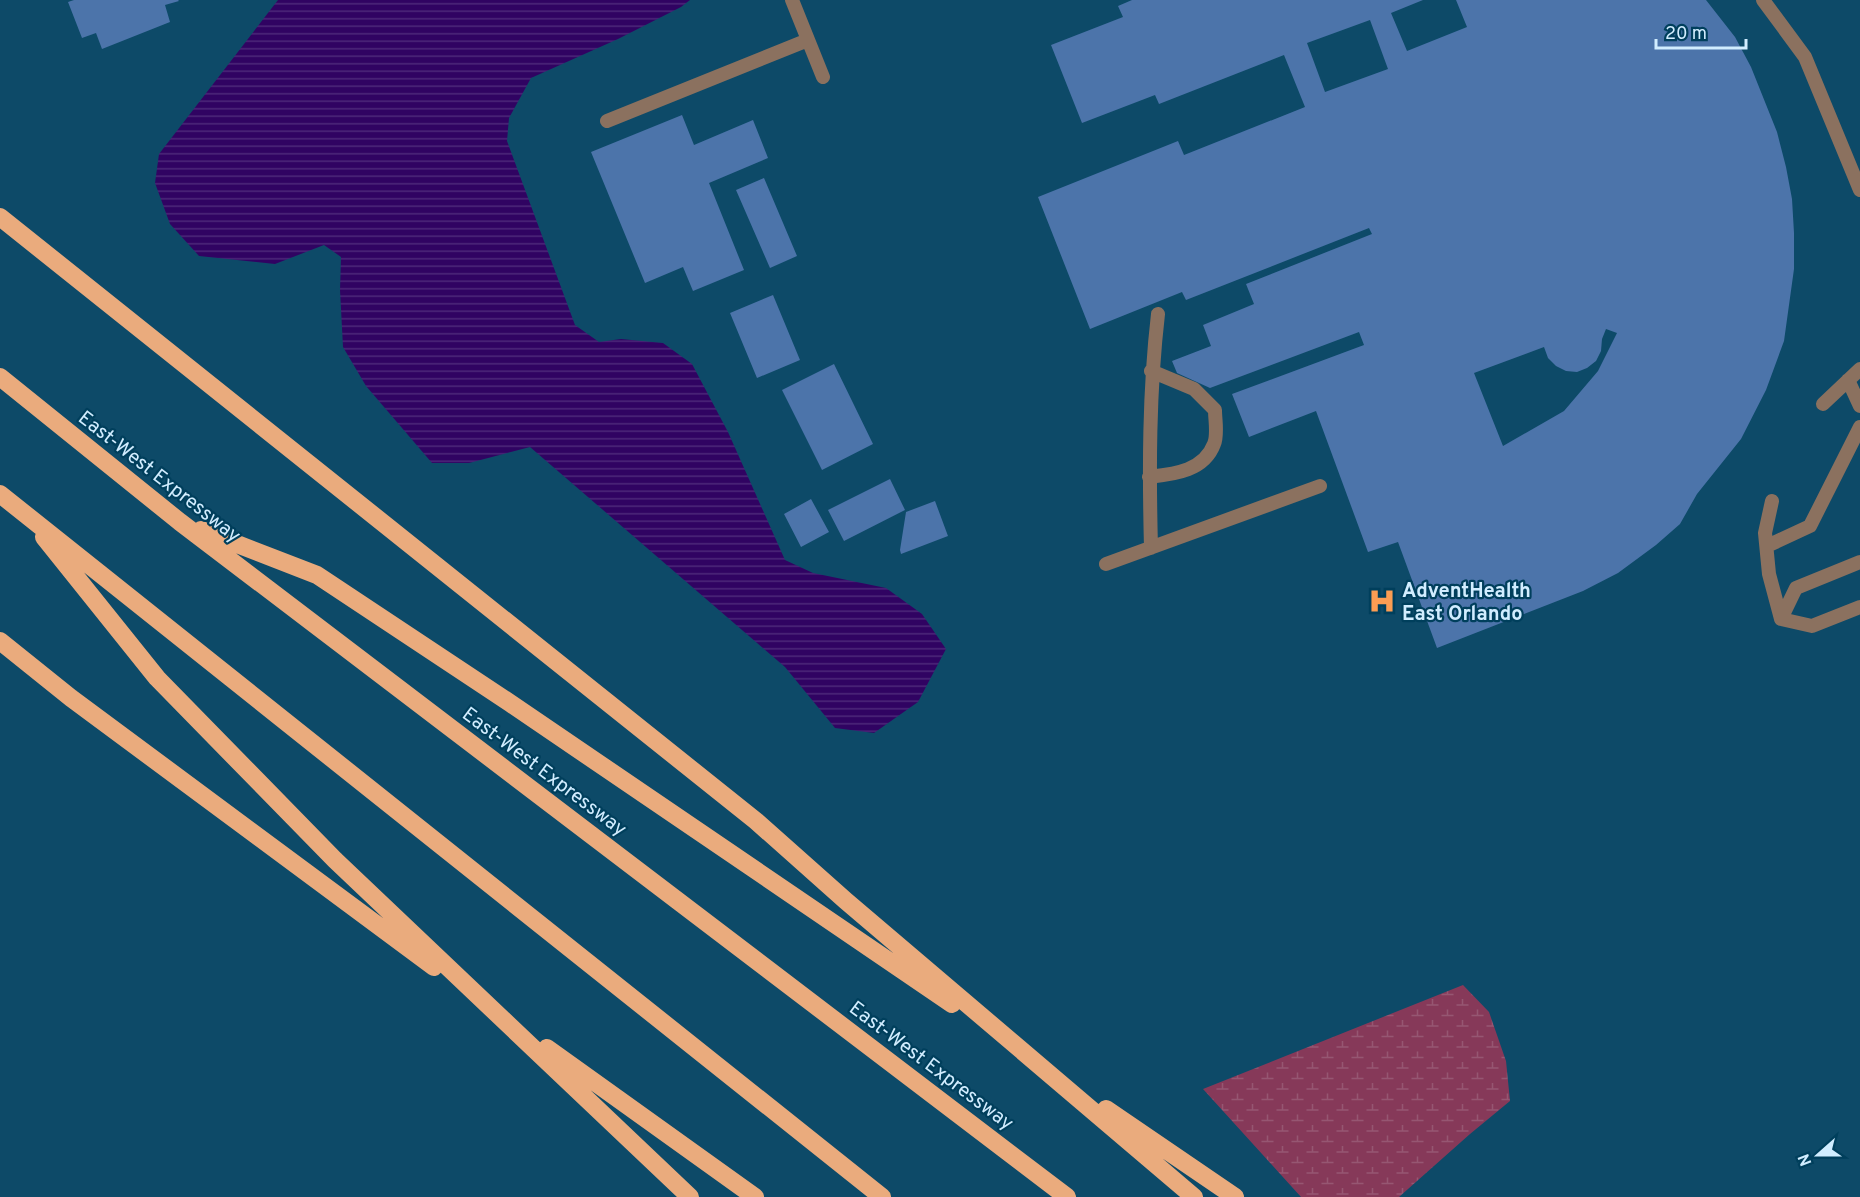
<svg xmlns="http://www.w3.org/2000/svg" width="1860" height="1197" font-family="Overpass,sans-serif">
  <defs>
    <pattern id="wetland-marsh" width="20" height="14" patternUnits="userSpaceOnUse" patternTransform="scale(1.5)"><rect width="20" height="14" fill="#863959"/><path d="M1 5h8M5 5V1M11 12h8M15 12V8" fill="none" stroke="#965672"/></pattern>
    <pattern id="water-rules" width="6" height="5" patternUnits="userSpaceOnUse" patternTransform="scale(1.5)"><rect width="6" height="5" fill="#300362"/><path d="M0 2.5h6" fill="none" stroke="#4d287a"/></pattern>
  </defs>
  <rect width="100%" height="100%" fill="#0d4a68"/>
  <path fill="url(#wetland-marsh)" d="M1463,985l26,27 17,49 4,40 -40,33 -71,63h-98l-98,-108z"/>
  <path fill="url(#water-rules)" d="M278,0h412l-9,7 -63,32 -87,39 -22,40 -2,23 68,184 24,17 22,-3 42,4 29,21 36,68 57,128 28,13 73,15 36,26 24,35 -28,53 -44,31 -39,-5 -50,-61 -255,-220 -61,16h-37l-66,-77 -23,-39 -3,-57 1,-33 -17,-12 -49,19 -76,-8 -29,-32 -15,-41 4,-29z"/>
  <path fill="#4c74aa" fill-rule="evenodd" d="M74,0h104l1,1 -14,4 5,17 -68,27 -6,-16 -14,5 -14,-36z
    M1132,0h291l-32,13 16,38 60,-24 -11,-27h250l29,37 16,30 26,65 9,35 6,32 2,34v36l-10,72 -18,49 -25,49 -44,55 -17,30 -24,21 -38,28 -35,18 -146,57 -39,-106 -30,10 -52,-141 -67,26 -17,-43 132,-49 -5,-13 -149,56 -33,-15 -5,-12 39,-15 -8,-21 51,-21 -8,-20 126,-50 -3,-6 -183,72 -4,-8 -92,37 -52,-132 140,-56 6,14 121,-48 -21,-52 -125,49 -4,-9 -73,28 -31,-78 72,-28 -5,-11zM1370,20l18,49 -63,23 -18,-49zM1606,329l11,4 -19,38 -34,40 -61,35 -29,-73 70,-26 4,11 8,8 10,5 11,1 10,-4 9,-7 5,-10 1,-12z
    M682,115l12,30 59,-25 15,38 -59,25 35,87 -51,21 -10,-24 -38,16 -54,-131z
    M764,178l33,78 -27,12 -34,-78z
    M773,295l27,65 -43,18 -27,-65z
    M834,364l39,80 -51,26 -40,-80z
    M890,479l15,31 -61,31 -16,-31z
    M811,499l18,33 -28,15 -17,-33z
    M935,501l13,35 -47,18 -1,-4 6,-38z"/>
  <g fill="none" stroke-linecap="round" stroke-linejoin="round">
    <path stroke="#8b715f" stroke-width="14" d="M792,0l31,77
      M1763,0l42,57 55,133
      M607,121l201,-81
      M1848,380l12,26
      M1823,404l37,-35
      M1149,477c25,-3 55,-6 65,-33 4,-9 1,-24 1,-34l-21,-21 -43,-18
      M1772,501l-7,32 4,41 12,45
      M1767,546l43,-20 50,-99
      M1151,548c-2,-78 -2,-156 7,-234
      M1106,564l214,-78
      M1781,619l15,-31 64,-26
      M1781,619l31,7 48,-19"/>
    <path stroke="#eaab7d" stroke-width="18" d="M0,217l756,604 90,80 348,296
      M0,377l180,145 887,675
      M0,494l882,703
      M201,530l116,45 193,128 442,301
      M44,537l113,141 178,182 355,337
      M0,641l71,57 363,269
      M547,1048l208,149
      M1106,1109l129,88"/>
  </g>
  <defs>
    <symbol id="hospital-bare" viewBox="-9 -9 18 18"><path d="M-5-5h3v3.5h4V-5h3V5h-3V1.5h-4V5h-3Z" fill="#fc9d53" stroke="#003f5c" stroke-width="2.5" paint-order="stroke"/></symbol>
  </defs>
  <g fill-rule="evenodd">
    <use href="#hospital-bare" x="1363" y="582" width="38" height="38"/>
  </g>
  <g text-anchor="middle" stroke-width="4.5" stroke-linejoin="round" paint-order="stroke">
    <g font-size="20" fill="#d1edff" stroke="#003f5c">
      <text transform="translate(160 476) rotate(38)" y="7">East-West Expressway</text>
      <text transform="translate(545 771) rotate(37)" y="7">East-West Expressway</text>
      <text transform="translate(932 1065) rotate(37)" y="7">East-West Expressway</text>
    </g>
    <g font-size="20" font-weight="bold" fill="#d1edff" stroke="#003f5c" text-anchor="start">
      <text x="1402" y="597">AdventHealth<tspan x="1402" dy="23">East Orlando</tspan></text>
    </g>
  </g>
  <g transform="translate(1818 1155) rotate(249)" stroke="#003f5c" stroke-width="4.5" paint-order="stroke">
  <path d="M0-4.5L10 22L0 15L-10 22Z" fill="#d1edff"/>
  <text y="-9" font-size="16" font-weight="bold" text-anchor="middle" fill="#d1edff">N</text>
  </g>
  <path d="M1656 39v9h90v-9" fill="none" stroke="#d1edff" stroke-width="3"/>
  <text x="1665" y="39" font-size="18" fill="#d1edff" stroke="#003f5c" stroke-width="4.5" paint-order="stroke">20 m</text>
</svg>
